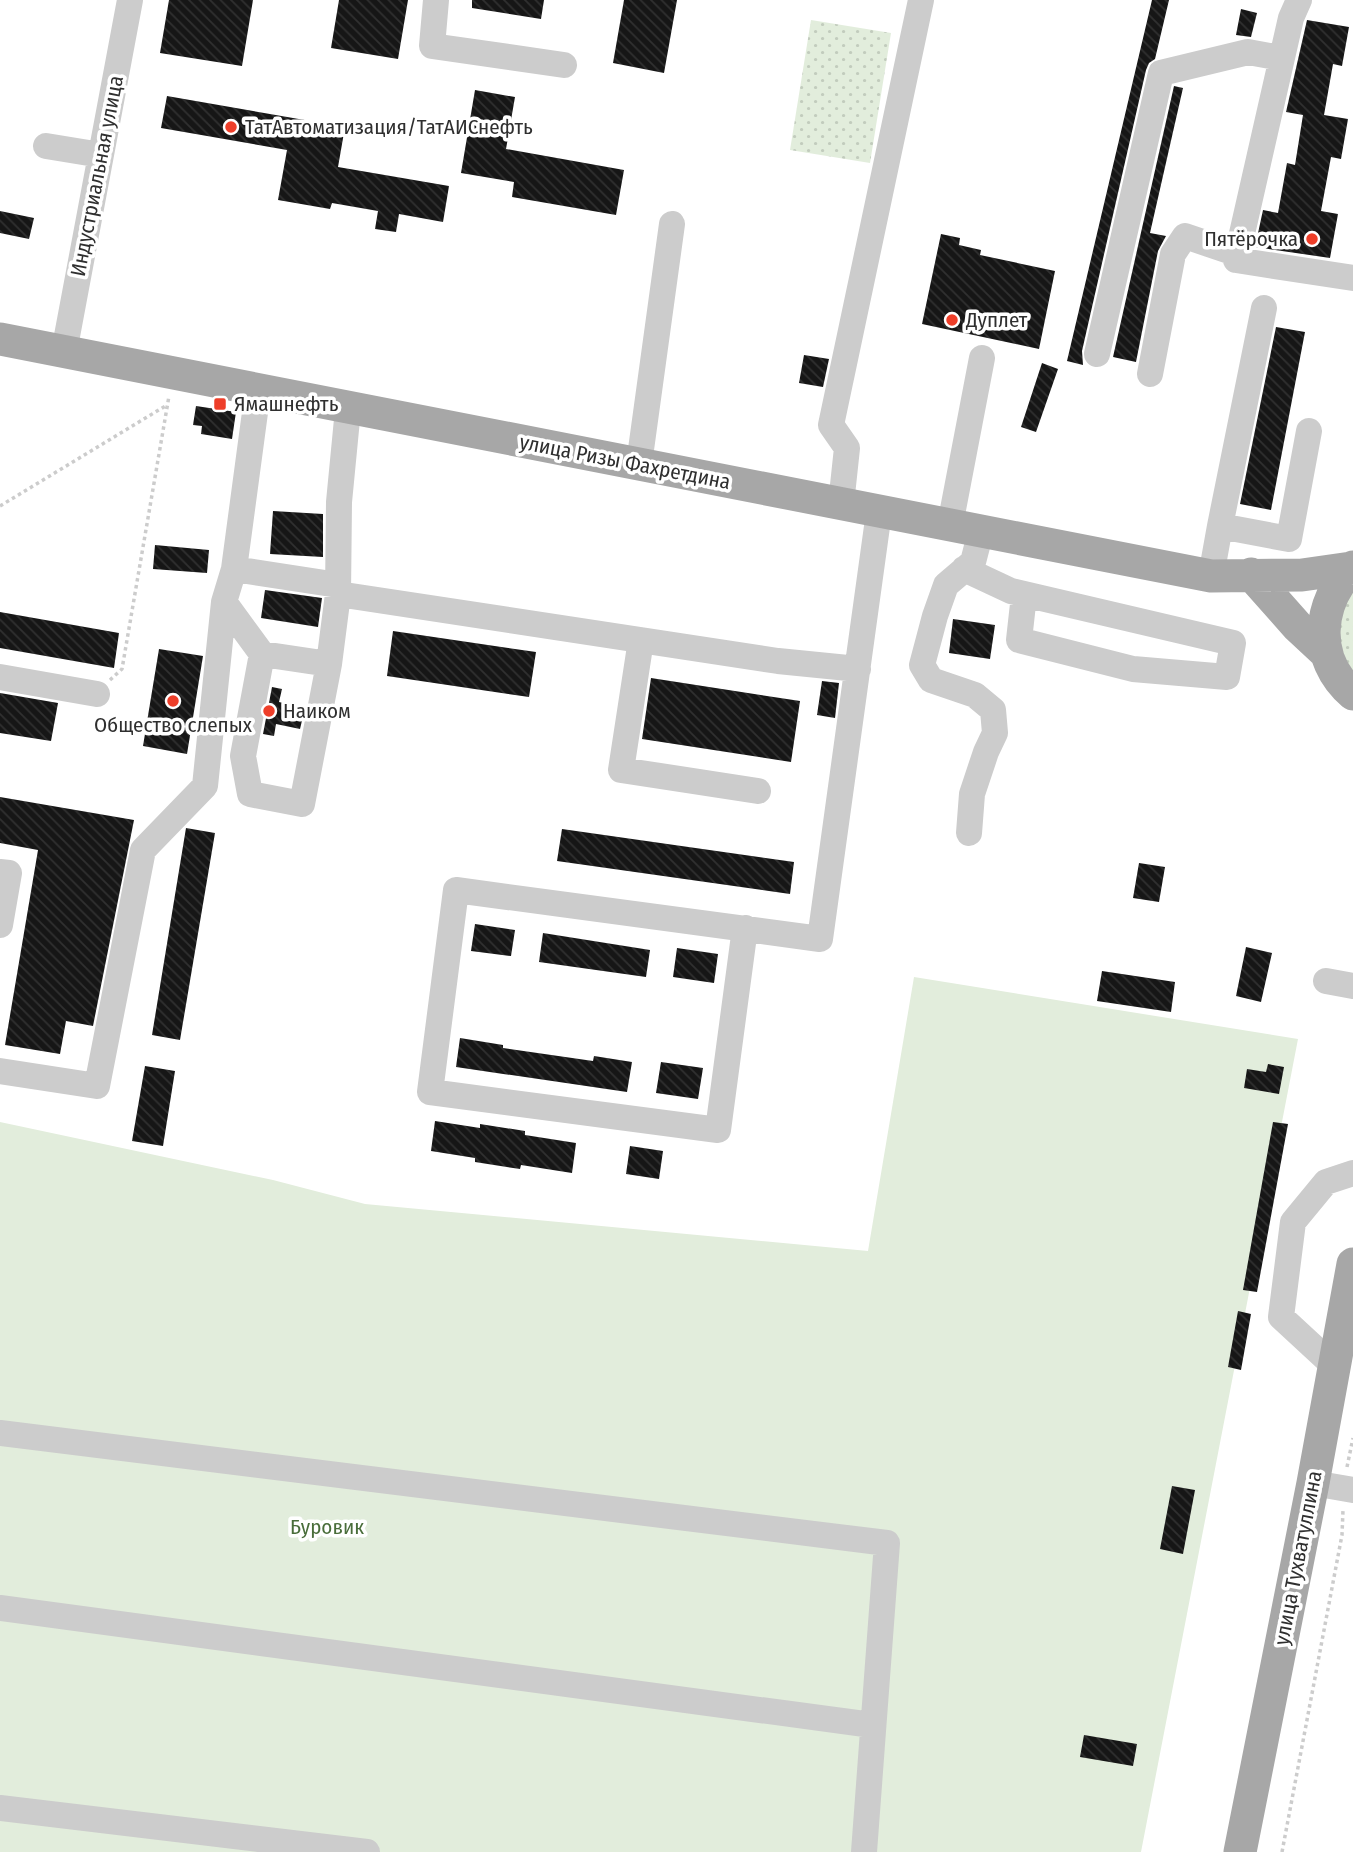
<svg xmlns="http://www.w3.org/2000/svg" width="1353" height="1852" font-family="'Fira Sans Condensed',sans-serif">
  <defs>
    <pattern id="grass-dots" width="8" height="8" patternUnits="userSpaceOnUse" patternTransform="scale(1.75)"><rect width="8" height="8" fill="#e2eddc"/><path d="M2 2h.1M6 6h.1" fill="none" stroke="#c2ccbd" stroke-width="1.8" stroke-linecap="round"/></pattern>
    <pattern id="building-back-hatch" width="6" height="6" patternUnits="userSpaceOnUse" patternTransform="scale(1.75)"><rect width="6" height="6" fill="#161616"/><path d="M-1 5l2 2M0 0l6 6M5-1l2 2" fill="none" stroke="#303030"/></pattern>
  </defs>
  <rect width="100%" height="100%" fill="#fff"/>
  <path fill="url(#grass-dots)" d="M811,20l80,13 -21,130 -80,-13z
    M1353,584v91c-23,-40 -17,-51 0,-91z"/>
  <path fill="#e2eddc" d="M914,977l384,62 -157,813h-1141v-730l273,58 92,24 503,47z"/>
  <path fill="url(#building-back-hatch)" d="M169,0h84l-11,66 -82,-13z
    M339,0h69l-10,59 -67,-11z
    M472,0h72l-3,19 -69,-11z
    M624,0h53l-13,73 -51,-10z
    M1152,0h17l-14,59 -6,4 -3,7 -64,281 1,14 -16,-4z
    M1241,9l16,4 -6,24 -15,-2z
    M1307,20l42,7 -7,39 -9,-2 -9,51 24,4 -7,40 -10,-2 -10,54 17,3 -8,44 -75,-11 8,-37 15,3 9,-50 8,2 8,-50 -17,-3z
    M1174,86l9,2 -33,145 16,3 -8,15 -22,111 -23,-5z
    M475,90l40,7 -9,52 118,21 -8,45 -104,-18 2,-15 -53,-9z
    M167,96l178,31 -7,40 111,19 -6,36 -44,-8 -3,18 -21,-3 3,-18 -46,-8 -2,6 -52,-9 9,-50 -126,-22z
    M0,211l34,7 -5,21 -29,-6z
    M941,234l19,4 -1,7 22,5 -1,5 75,16 -16,78 -117,-25z
    M1276,327l29,5 -34,178 -31,-6z
    M804,355l25,4 -6,28 -24,-4z
    M1042,363l16,6 -22,63 -15,-5z
    M196,406l40,6 -4,27 -31,-5 1,-8 -9,-1z
    M273,511l50,3v43l-53,-3z
    M155,545l54,5 -2,23 -54,-4z
    M265,590l57,8 -4,29 -57,-9z
    M0,612l119,21 -5,35 -114,-20z
    M953,619l42,6 -5,34 -41,-6z
    M393,631l143,21 -7,45 -142,-21z
    M159,649l44,7 -16,98 -44,-8z
    M651,678l149,23 -9,61 -149,-23z
    M822,681l17,2 -4,35 -18,-3z
    M272,687l10,2 -3,13 26,6 -5,21 -24,-5 -2,12 -11,-2z
    M0,693l58,10 -7,38 -51,-8z
    M0,797l134,23 -41,206 -27,-5 -6,33 -55,-9 33,-195 -38,-7z
    M186,828l29,5 -35,207 -28,-5z
    M562,829l232,33 -4,32 -233,-33z
    M1139,863l26,4 -6,35 -26,-4z
    M475,924l40,6 -4,26 -40,-5z
    M543,933l107,17 -4,27 -107,-15z
    M1246,947l26,6 -11,49 -25,-6z
    M677,948l41,6 -4,29 -41,-6z
    M1102,971l73,11 -4,30 -74,-11z
    M460,1038l43,7v3l90,13 1,-5 38,6 -5,30 -171,-25z
    M661,1062l42,6 -5,31 -42,-6z
    M1268,1064l16,3 -5,27 -35,-6 3,-19 19,3z
    M145,1066l30,5 -12,75 -31,-5z
    M435,1121l45,7v-4l45,7v4l51,8 -4,30 -51,-8 -1,4 -45,-7v-4l-44,-7z
    M1273,1122l15,2 -31,168 -14,-2z
    M630,1146l33,5 -4,28 -33,-5z
    M1238,1311l13,3 -10,56 -13,-3z
    M1172,1486l23,4 -12,64 -23,-5z
    M1084,1735l53,9 -4,22 -53,-9z"/>
  <g fill="none" stroke-linecap="round" stroke-linejoin="round">
    <path stroke="#ccc" stroke-width="3.5" stroke-dasharray="3.5 3.5" stroke-linecap="butt" d="M0,506l167,-101
      M110,680l12,-11 47,-273
      M1347,1467l6,-29
      M1282,1852l60,-317 1,-25"/>
    <path stroke="#ccc" stroke-width="26" d="M436,0l-4,46 132,19
      M1299,0l-8,18 -55,242 117,18
      M46,146l55,9
      M64,352l66,-352
      M1097,354l64,-281 87,-21 33,6
      M1150,374l23,-120 12,-18 53,18
      M639,464l33,-240
      M841,504l6,-56 -16,-23 90,-425
      M950,525l32,-167
      M1220,526l44,-218
      M234,569l104,16
      M964,569l47,22 222,52 -6,34 -94,-8 -114,-29 5,-45
      M1211,576l9,-50 69,13 20,-108
      M338,594l440,67 80,8
      M224,602l38,52 67,10
      M641,640l-20,130 137,21
      M262,654l-19,102 7,38 52,10 27,-140 9,-70 1,-92 9,-93
      M0,677l97,17
      M969,833l3,-39 14,-42 9,-19 -2,-23 -18,-15 -44,-15 -9,-15 13,-49 11,-31 27,-23 8,-31
      M0,872l9,1 -9,52
      M745,928l-27,202 -288,-38 26,-202 364,49 59,-427
      M1326,981l27,5
      M0,1071l97,15 46,-236 62,-64 19,-184 10,-33 24,-179
      M1334,1366l-53,-49 12,-95 33,-40 27,-9
      M0,1433l887,110 -23,309
      M1313,1483l40,7
      M0,1608l872,117
      M0,1808l367,44"/>
    <path stroke="#a7a7a7" stroke-width="33" d="M0,339l1211,237 91,-1 49,-7
      M1353,567c-36,36 -41,92 0,127
      M1251,574l47,53 29,27
      M1240,1852l73,-369 40,-219"/>
  </g>
  <g fill="#ee3e29" stroke="#fff" stroke-width="2.5">
    <circle cx="231" cy="127" r="7"/>
    <circle cx="1312" cy="239" r="7"/>
    <circle cx="952" cy="320" r="7"/>
    <rect x="213" y="397" width="14" height="14" rx="3.5"/>
    <circle cx="173" cy="701" r="7"/>
    <circle cx="269" cy="711" r="7"/>
  </g>
  <g text-anchor="middle" stroke-width="7" stroke-linejoin="round" paint-order="stroke">
    <g font-size="21" fill="#2f2f2f" stroke="#fff" text-anchor="start">
      <text x="245" y="134">ТатАвтоматизация/ТатАИСнефть</text>
      <text x="1298" y="246" text-anchor="end">Пятёрочка</text>
      <text x="966" y="327">Дуплет</text>
      <text x="234" y="411">Ямашнефть</text>
      <text x="283" y="718">Наиком</text>
      <text x="173" y="732" text-anchor="middle">Общество слепых</text>
    </g>
    <g font-size="21" fill="#2f2f2f" stroke="#fff">
      <text transform="translate(97 176) rotate(-79)" y="7">Индустриальная улица</text>
      <text transform="translate(625 462) rotate(11)" y="7">улица Ризы Фахретдина</text>
      <text transform="translate(1298 1558) rotate(-79)" y="7">улица Тухватуллина</text>
    </g>
    <g font-size="21" fill="#496d3a" stroke="#fff">
      <text x="327" y="1534">Буровик</text>
    </g>
  </g>
</svg>
